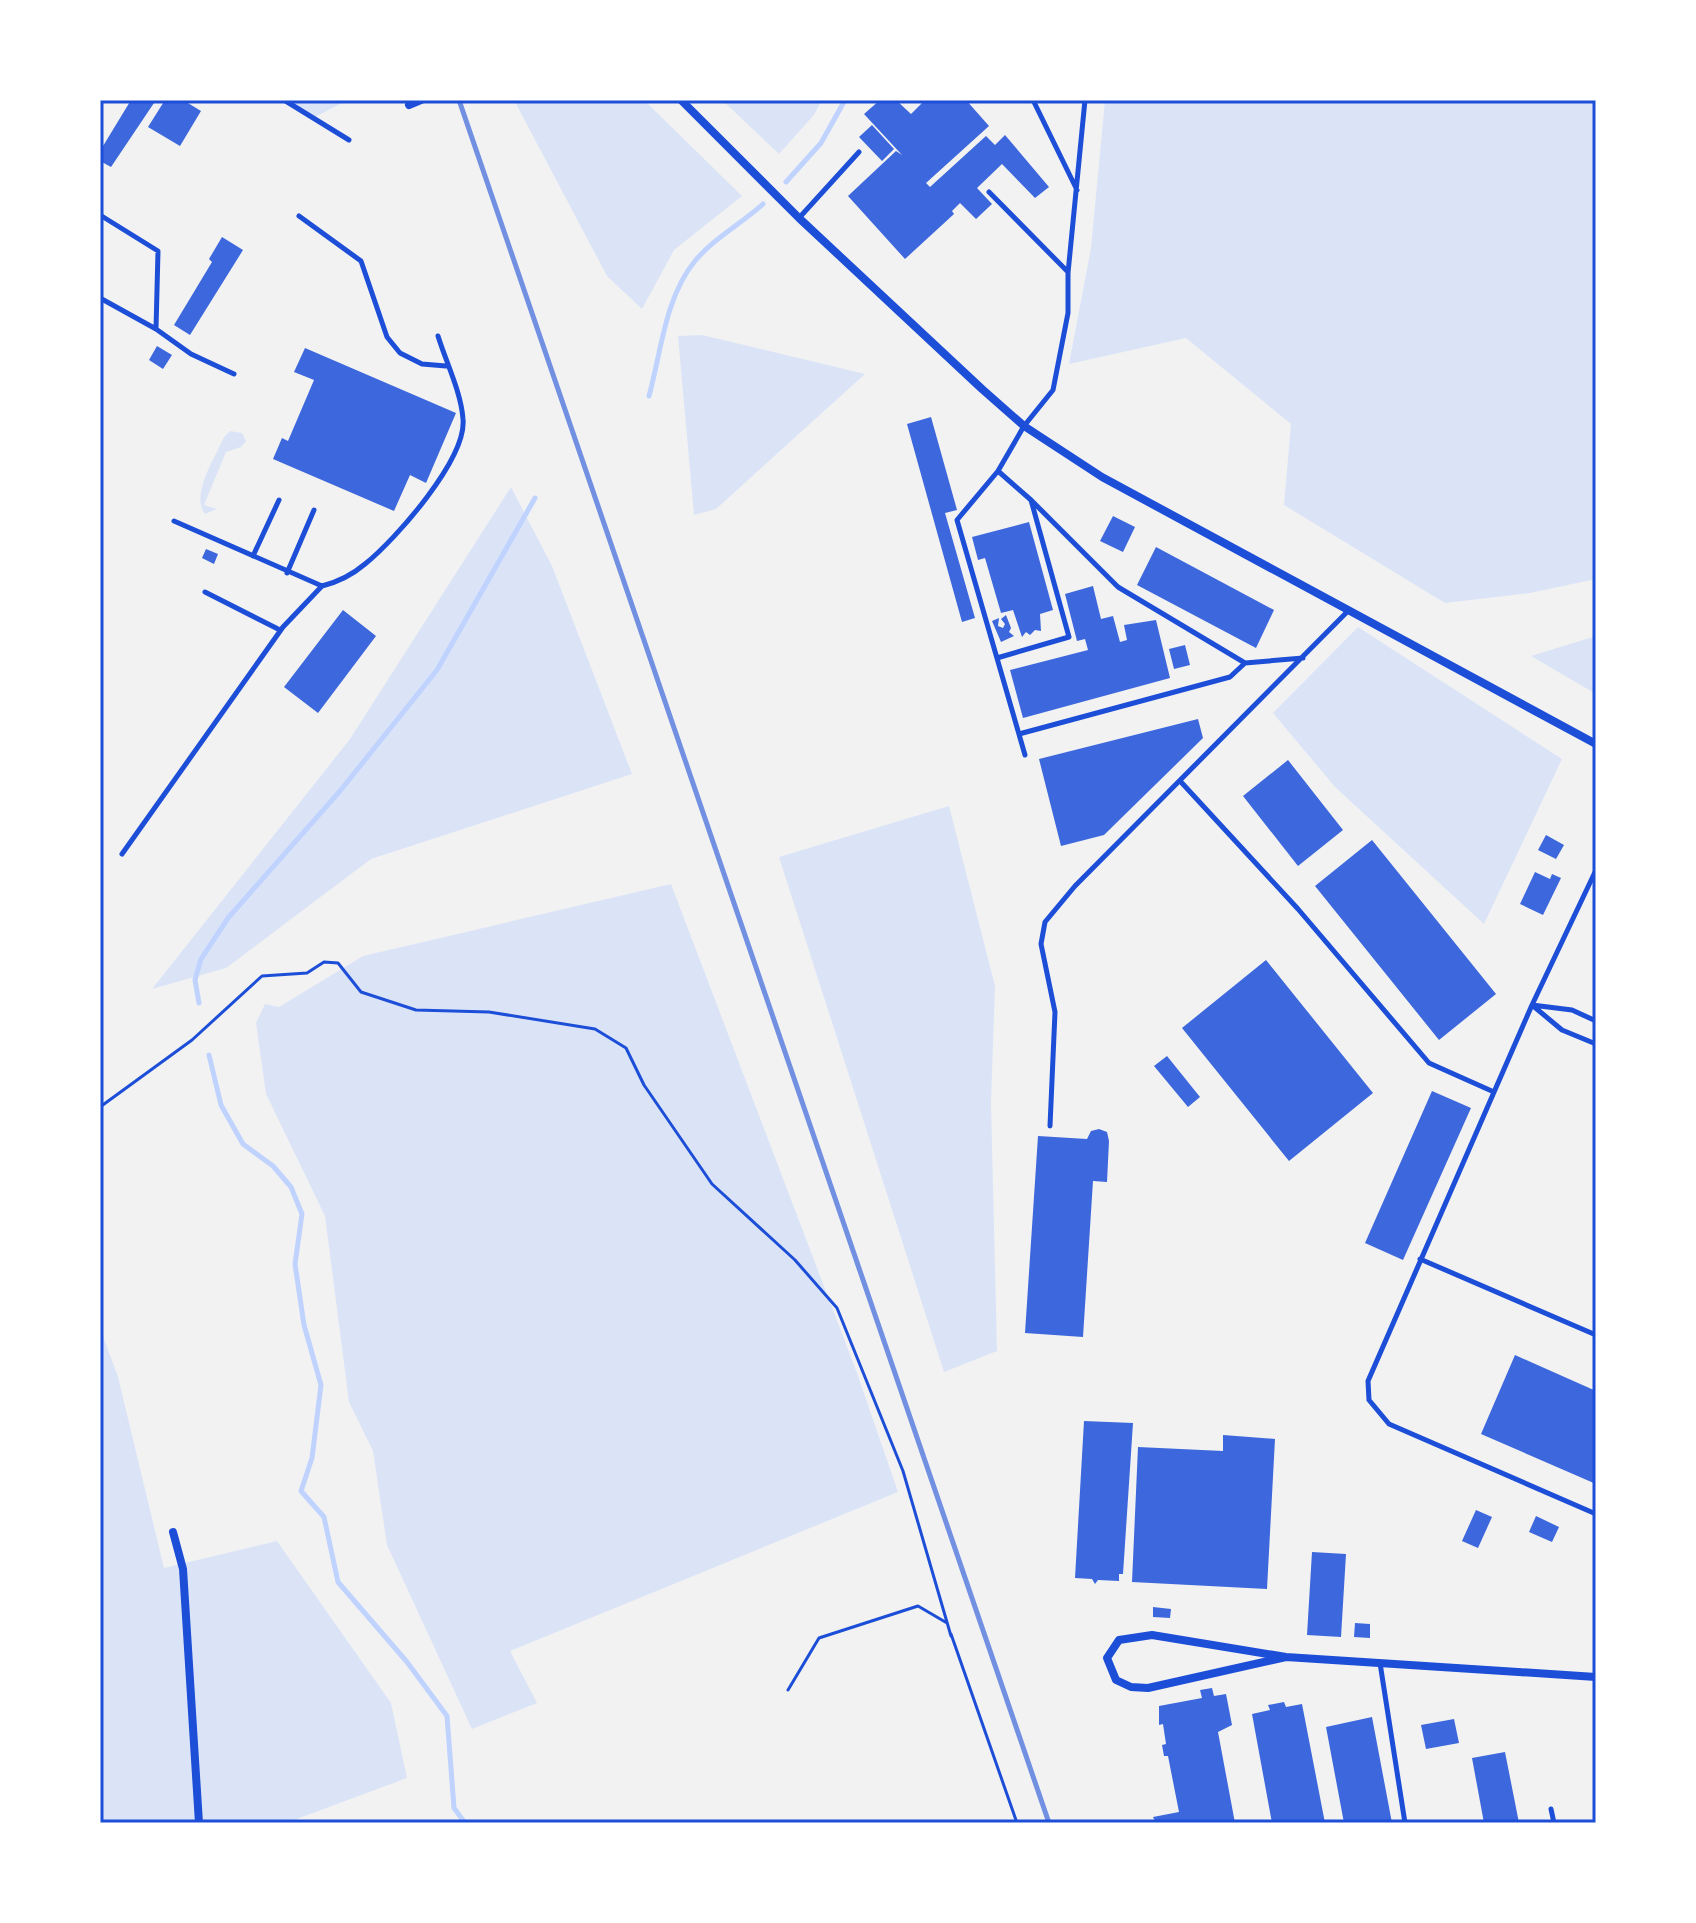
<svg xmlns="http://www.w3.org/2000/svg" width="1696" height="1923" font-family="Overpass,sans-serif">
  <rect width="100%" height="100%" fill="#f2f2f2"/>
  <path fill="#dbe4f7" d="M288,100h60l-33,17z
    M514,100h130l98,96 -68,54 -32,59 -35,-33z
    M722,100h100l-8,15 -35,39z
    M1105,100h491v479l-66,14 -85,10 -161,-98 7,-81 -105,-86 -117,26 22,-116z
    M702,335l163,39 -149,135 -22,6 -16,-179z
    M230,431l12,2 4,8 -5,6 -15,5 -22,53 13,4 -12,5c-15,-19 11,-58 19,-77z
    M511,487l41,79 80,208 -261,85 -145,109 -74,21 198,-250z
    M1358,627l204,132 -78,165 -149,-137 -62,-74z
    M1596,636v58l-65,-38z
    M949,806l46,180 -4,117 6,248 -53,21 -165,-515z
    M671,884l186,489 41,119 -388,159 27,52 -65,26 -85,-184 -14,-94 -24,-49 -24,-186 -59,-122 -10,-71 9,-19 14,3 84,-51z
    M100,1328l18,49 46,191 113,-27 114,162 16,75 -121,45h-186z"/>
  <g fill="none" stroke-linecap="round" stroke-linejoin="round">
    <path stroke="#bfd3fe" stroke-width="5" d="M786,182l35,-39 24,-43
      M649,396c12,-43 16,-99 46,-135 18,-22 47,-38 68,-57
      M199,1003l-4,-23 6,-21 27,-41 112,-127 97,-121 98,-172
      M209,1055l12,50 22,39 30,22 18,21 11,27 -7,50 9,61 17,60 -9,73 -11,33 23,26 14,65 69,80 40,54 7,92 11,15"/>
  </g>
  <path fill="#3d67dc" d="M131,100h25l-45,67 -11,-6v-10z
    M165,100h18l18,11 -21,35 -32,-19z
    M880,100h16l15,14 14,-14h41l23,26 -63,57 4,4 56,-51 9,9 10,-10 44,52 -14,11 -33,-34 -25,24 15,16 -16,15 -16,-16 -8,8 2,3 -49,45 -57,-63 48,-45 6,4 -38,-41z
    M872,125l22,24 -12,12 -23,-24z
    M222,237l21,13 -53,85 -16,-10 38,-63 -3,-3z
    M157,346l15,9 -9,14 -14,-9z
    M305,348l151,65 -30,70 -16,-8 -16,36 -121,-52 9,-21 6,3 26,-61 -20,-8z
    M931,417l26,93 -12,3 30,105 -13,4 -55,-198z
    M1113,516l22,11 -12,25 -23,-11z
    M1029,522l24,88 -13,4 1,17 -6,-1 -5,5 -4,-3 -4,5 -9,-27 -12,3 -16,-55 -7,2 -6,-23z
    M1156,547l118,63 -18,38 -119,-63z
    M206,549l12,5 -4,10 -12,-6z
    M1093,586l8,33 12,-3 7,26 7,-2 -3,-15 32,-5 14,58 -147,40 -13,-48 78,-20 -3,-11 -8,2 -12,-47z
    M343,610l33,26 -58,77 -34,-26z
    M1006,615l5,13 -2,4 5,4 -13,6 -9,-21 7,-3 -1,8 5,2 2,-4 -4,-5z
    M1185,645l5,20 -16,4 -5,-20z
    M1198,719l5,19 -99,97 -43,11 -22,-87z
    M1288,760l55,70 -45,36 -55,-70z
    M1546,835l18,10 -8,14 -18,-9z
    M1372,840l124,154 -57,46 -124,-154z
    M1535,872l15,7 2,-5 9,4 -18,37 -23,-11z
    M1266,960l107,133 -84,68 -107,-133z
    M1167,1056l33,41 -12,10 -34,-41z
    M1432,1091l39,17 -68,152 -38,-17z
    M1099,1129l8,3 2,9 -2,41 -14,-1 -10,156 -58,-4 13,-197 49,3 4,-8z
    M1515,1355l81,36v93l-115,-50z
    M1084,1421l49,2 -10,151h-4v7l-21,-1 -3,4 -3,-5 -17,-1z
    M1223,1435l52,4 -8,150 -135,-7 6,-135 85,4z
    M1476,1510l16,7 -14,31 -16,-7z
    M1536,1516l23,11 -7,15 -23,-10z
    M1312,1552l34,2 -5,83 -34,-2z
    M1153,1607l18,2 -1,9 -17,-1z
    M1355,1623l15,1v14l-16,-1z
    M1212,1688l2,8 12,-2 6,31 -14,7 17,91h-79l-3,-6 26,-5 -11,-56h-4l-2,-11 4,-1 -3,-20 -4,1v-19l43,-8 -2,-8z
    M1284,1702l2,5 16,-3 23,119h-53l-20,-109 18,-4 -2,-5z
    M1372,1717l20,106h-48l-18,-96z
    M1454,1719l5,24 -33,6 -5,-24z
    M1505,1752l14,71h-35l-12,-65z"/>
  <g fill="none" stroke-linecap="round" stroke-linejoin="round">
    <path stroke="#1d4ed8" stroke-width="3" d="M100,1107l92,-67 70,-64 45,-3 17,-11 14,1 23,29 55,18 73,2 106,17 31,19 18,37 68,99 83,76 42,48 66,163 48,165
      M951,1634l66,189
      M788,1690l31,-52 99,-32 29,17"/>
    <path stroke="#1d4ed8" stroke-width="5" d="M284,100l65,40
      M1033,100l44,90
      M989,192l79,80
      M100,215l58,36 -2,78 35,25 43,20
      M299,216l62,45 26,76 13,16 22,11 24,2
      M799,218l60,-66
      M100,298l56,31
      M998,471l26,-45 29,-36 15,-77v-40l17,-173
      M1031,500l87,87 127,76 58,-5
      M174,521l148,65c16,-4 30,-11 43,-22 30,-24 102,-105 98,-145 -2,-27 -17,-57 -25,-83
      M253,556l26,-56
      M287,573l27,-63
      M205,592l75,38
      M997,658l72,-21 -38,-137 -33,-29 -41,49 68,235
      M1019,734l211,-57 15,-14
      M1181,782l117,127 131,154 65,29
      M122,854l161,-227 39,-41
      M1596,870l-64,135 30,25 34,14
      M1596,1021l-24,-11 -40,-5 -164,376 1,19 20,24 207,90
      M1050,1126l5,-114 -14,-68 4,-22 30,-36 273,-275
      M1420,1259l176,76
      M1380,1663l25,160
      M1551,1809l3,14"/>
    <path stroke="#1d4ed8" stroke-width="8" d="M681,100l118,118 183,171 42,37 78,51 494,267
      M409,105l12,-5
      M173,1532l10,37 16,254
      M1286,1657l-138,31 -17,-1 -15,-7 -9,-22 12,-18 33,-5 134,22 310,20"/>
    <path stroke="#7290e2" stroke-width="5" d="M459,100l590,1723"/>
  </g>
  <rect width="1696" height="1923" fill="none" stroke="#ffffff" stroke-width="204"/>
  <rect x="102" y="102" width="1492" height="1719" fill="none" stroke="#1d4ed8" stroke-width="3"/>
</svg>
